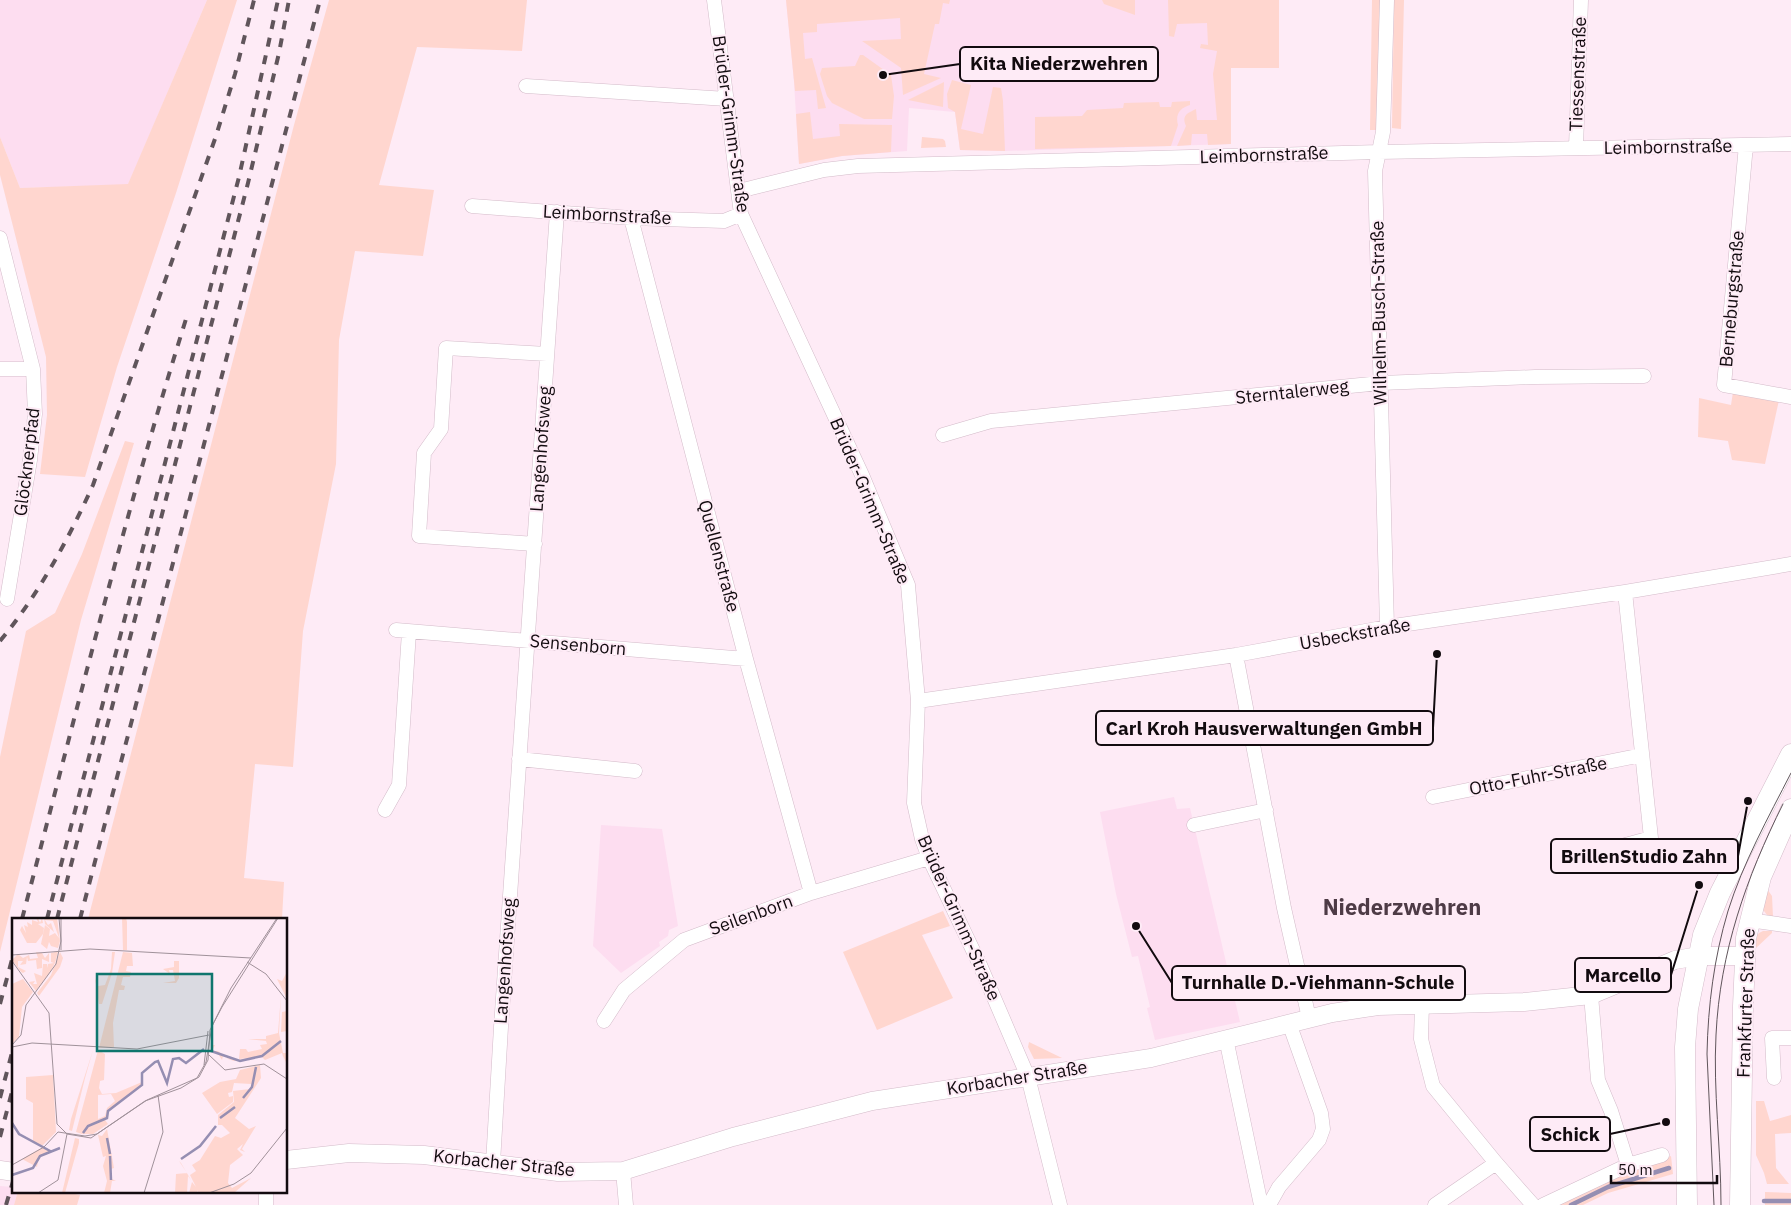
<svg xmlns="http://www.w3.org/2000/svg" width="1791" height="1205" font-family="'IBM Plex Sans',sans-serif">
  <rect width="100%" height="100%" fill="#feebf6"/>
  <path fill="#fdddf0" d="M0,0h207l-79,185 -108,3 -20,-51z
    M786,0h493v68h-48v76l-226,7 -45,-1 -5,-38 -46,-4 -2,43 -65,5 -43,8 -5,-82z
    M1174,797l3,12 13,-1 50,214 -85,18 -8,-32 3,-1 -12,-51 -6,1 -16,-63 -16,-82z
    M601,825l61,4 16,97 -9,4 -1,6 -9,6 1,4 -39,27 -28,-27z
    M0,1186l14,1v4h4l-4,14h-14z"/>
  <path fill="#ffd6cf" d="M207,0h30l-61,193 -59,174 -32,110 -45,-3 7,-59 -1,-58 -46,-182v-38l20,51 108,-4z
    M329,0h198l-5,51 -105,-4 -38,138 55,5 -11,66 -68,-5 -16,89 -3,124 -33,167 -10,136 -38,-3 -11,114 40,4 -2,37h-194l206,-794z
    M786,0h164l-1,4 -6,-1 -4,21h-4l-11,50 17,4 -38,17 -2,-27 -39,-27 39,-2 -1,-21 -83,6v8l-14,1 2,26 7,-1 14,50 -8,1 -2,-19 -21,1z
    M1102,0h33v15l-31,-11z
    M1168,0h111v68h-48v76l-23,1 -1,-11h-15l-1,11 -14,1 9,-20c-5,-11 2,-13 10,-17l1,11h20l-4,-46 4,-23 -17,-3 1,-4 7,1 -1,-22 -30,1 -3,13 -5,-1z
    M1372,0h9l-2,130h-9z
    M1394,0h10l-3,129 -9,-1z
    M860,55h3l28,20 3,21 -2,23h-28l-32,-16 -5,-7 -7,-22 2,-6 33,-2z
    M952,80l19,5 -10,44 22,5 10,-47 8,1 2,13 2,50 -45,-1 -5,-38 -7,-4 -1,-14z
    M944,82l-1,25 -35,-7z
    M1190,101v4c-10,3 -15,9 -12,20l-7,21 -136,3v-32l47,-1 5,-6 36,-2 1,-5 35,-1 1,5h11l1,-5z
    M810,112l3,27 27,-3 -1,-12 53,1 -1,27 -49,4 -43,8 -3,-50z
    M922,137l21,2 2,2 1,6 -25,1z
    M1733,392l46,8 -14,64 -33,-4 -4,-19 -30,-4 1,-39 32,7z
    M125,441l9,2 -53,177 -81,332v-195l26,-126 29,-18 27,-59z
    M1765,886l7,10 1,21 -6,-2 -6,-8z
    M943,911l7,15 -28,9 31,63 -76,32 -34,-78z
    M1763,931h9v2l-17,16 -2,-10 6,-6z
    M1029,1042l33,16 -28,1 -6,-12z
    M1756,1101h8l6,20 21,-6v18l-16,1 1,34 13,16h-22l-3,-11 -8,-18z
    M1671,1156l2,18 -65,19 -25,12h-38l68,-29z
    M18,1191h42l20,4 -3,10h-63z
    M1765,1192l26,1v12h-26z"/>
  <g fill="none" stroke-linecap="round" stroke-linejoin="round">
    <path stroke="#958eb2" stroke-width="4.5" d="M1764,1201h27
      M1571,1205l37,-18 61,-19"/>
    <defs>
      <path id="minor" d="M714,0l27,214 121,261 46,110 10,116 -4,102 8,36 7,19 51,107 48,112 32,128
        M1387,0l-4,132 -8,39 12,456
        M526,86l201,13
        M1746,145l-22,240 67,12
        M1576,148l5,-148
        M739,191l85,-21 34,-4 521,-14 412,-8
        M472,206l159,12 93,3 17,-7
        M631,218l115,441 65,234
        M0,238l33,131 2,45 -5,46 -23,139
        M0,369h33
        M943,435l48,-14 390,-38 154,-6 109,-1
        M535,544l-116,-8 5,-83 17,-24 5,-81 101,6
        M396,630l350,29
        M1236,655l48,253 25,110
        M918,701l318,-46 151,-28 238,-35 166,-28
        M519,759l116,12
        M1433,797l209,-42
        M385,810l14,-25 10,-153
        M1194,825l72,-15
        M1607,850l44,-12 -26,-246
        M1749,920l42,6
        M1422,1004l-1,35 12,47 63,77 37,42
        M604,1021l20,-31 60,-50 127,-47 118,-35
        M1228,1048l33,157
        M1774,1078l-2,-40h19
        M493,1163l8,-136 56,-815
        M1628,1165l34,-10
        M623,1171l3,34
        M266,1205v-14
        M1269,1205l10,-18 40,-47 4,-11 -2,-16 -32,-90
        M1435,1205l61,-42
        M1543,1205l85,-40 -17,-54 -13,-31 -7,-85"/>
      <path id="tertiary" d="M286,1160l63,-7 75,2 134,17 65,-1 110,-34 139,-36 279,-43 181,-45 46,-7 146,-4 67,-7 84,-35 24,-4h46
        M0,1170l14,2"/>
      <path id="secondary" d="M1687,1205l-2,-158 3,-38 15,-74 17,-42 71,-139
        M1740,1205l3,-199 3,-68 15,-61 30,-68"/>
    </defs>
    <use href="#minor" stroke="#d3bbc9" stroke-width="15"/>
    <use href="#tertiary" stroke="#d3bbc9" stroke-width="19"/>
    <use href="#secondary" stroke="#d3bbc9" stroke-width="21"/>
    <use href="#minor" stroke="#fff" stroke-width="14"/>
    <use href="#tertiary" stroke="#fff" stroke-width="18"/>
    <use href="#secondary" stroke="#fff" stroke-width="20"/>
    <path stroke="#60555b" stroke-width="1" d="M1714,1205l-7,-151c1,-49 7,-96 21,-143 15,-48 40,-93 63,-138
      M1721,1205c0,-57 -8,-114 -5,-170 4,-83 30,-157 67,-231"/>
    <path stroke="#60555b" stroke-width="4" stroke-dasharray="9 9" stroke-linecap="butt" d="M0,641c39,-47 68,-101 93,-156l123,-349 19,-62 19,-74
      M22,919c53,-201 102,-402 164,-600
      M47,919l192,-742 39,-177
      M57,919l191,-736 31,-130 10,-53
      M80,919l240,-919
      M0,1004l14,-52
      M0,1098l14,-53
      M0,1137l14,-53
      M6,1205l8,-27"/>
  </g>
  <g text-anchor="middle" stroke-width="4" stroke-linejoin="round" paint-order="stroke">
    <g font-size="18" fill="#120b0f" stroke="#feebf6">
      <text transform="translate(1578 74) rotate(-88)" y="6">Tiessenstraße</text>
      <text transform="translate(731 124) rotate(82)" y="6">Brüder-Grimm-Straße</text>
      <text transform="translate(1668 147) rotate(-1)" y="6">Leimbornstraße</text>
      <text transform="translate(1264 155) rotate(-2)" y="6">Leimbornstraße</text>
      <text transform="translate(607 215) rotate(3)" y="6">Leimbornstraße</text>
      <text transform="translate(1732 299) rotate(-85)" y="6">Berneburgstraße</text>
      <text transform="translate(1379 313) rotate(-91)" y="6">Wilhelm-Busch-Straße</text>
      <text transform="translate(1292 392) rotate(-6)" y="6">Sterntalerweg</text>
      <text transform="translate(541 449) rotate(-86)" y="6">Langenhofsweg</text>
      <text transform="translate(27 462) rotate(-83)" y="6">Glöcknerpfad</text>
      <text transform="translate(870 501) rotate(67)" y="6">Brüder-Grimm-Straße</text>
      <text transform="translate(719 556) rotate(75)" y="6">Quellenstraße</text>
      <text transform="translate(1355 634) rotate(-10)" y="6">Usbeckstraße</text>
      <text transform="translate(578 645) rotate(5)" y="6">Sensenborn</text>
      <text transform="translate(1538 776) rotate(-11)" y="6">Otto-Fuhr-Straße</text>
      <text transform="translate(751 915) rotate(-20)" y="6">Seilenborn</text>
      <text transform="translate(959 918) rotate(66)" y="6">Brüder-Grimm-Straße</text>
      <text transform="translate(505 961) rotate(-86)" y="6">Langenhofsweg</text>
      <text transform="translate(1746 1003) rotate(-88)" y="6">Frankfurter Straße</text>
      <text transform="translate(1017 1078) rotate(-9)" y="6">Korbacher Straße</text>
      <text transform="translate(504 1163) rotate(6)" y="6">Korbacher Straße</text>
    </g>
    <g font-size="22" font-weight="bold" fill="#4e3b46" stroke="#feebf6">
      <text x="1402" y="915">Niederzwehren</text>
    </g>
  </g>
  <g transform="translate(12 918)">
    <rect width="275" height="275" fill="#feebf6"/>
    <path d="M24,0h2l2,5 2,-5 1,5 -5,1 6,4 -1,6 -7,9h-9l-7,-13 2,-4 4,7 -2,-8 4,2 -1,-5 5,3v-5l6,2zM32,0h13l3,23 -2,7 -7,-2 -2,-4 -2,7 -6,-5 4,-19 5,4 -1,7 6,-3 4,5 -6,-17 -8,-1 3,5 3,-2 3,9 -9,-8zM110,0h4l1,4v28h-4zM24,34l6,1 3,5 4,-5v9l-7,-3v9l-5,1 -1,-9 -8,1 -1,-4 -1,7 -6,1 3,-4h-5v6l8,4 -3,2 -2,-1 -9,-12 6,-6 5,4 6,-3 1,4 8,-1zM43,34h3l-3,11 -4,8 -15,20 -7,-9 6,-1 -2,3h4l-3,-11 8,3 1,-12h4v4l1,-4 6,-1 -3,-1v-9zM48,34l3,6 -3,9 -21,29 -2,-3 14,-18zM100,34h3l-3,21 -10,31h-3l-4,-26 3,8 7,-1 6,-16zM111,34l9,1 1,13h-6l-1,5 5,1 -1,5h-7l-2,8 4,1 -1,4h-5l-6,33 1,24 -15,1zM162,43h5v17l-3,5h-13l12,-2 -2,-11h-4l1,4 -7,-5 11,-2zM275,54v27l-10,-20 5,2zM11,61l10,13 -11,15 -3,30 -7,7v-60zM269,77l-2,38 4,20h4v11l-4,-8 4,15 -5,-18 -17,7 -3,-3 -18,3 -10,1 -6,-2 -5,-3 -1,4 -5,-8h-6v-7h4l-3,6h6l8,7 11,2 13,-2 -11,1 1,-10h6l2,3 14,-3 -2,-4 7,-1 -1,-3 -18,-2h18v-3l12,-3zM275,93v20l-6,1 1,-20zM81,132l-8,28 -13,53 -3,-1 2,-11zM86,132l7,4 -1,26 -4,1 -1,7 3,6 14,-1 26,-11 1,3 -35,26 -3,9 3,4 -15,10h-11l-6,-2zM99,176l4,7 -8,7 -2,8 -7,3v-24zM248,147l1,13 -26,40 14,11 7,-3 -14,23 3,3 -5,-2 3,-6 -6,5 6,6 -13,10 -2,18 4,5 19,-10 -17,15h-36l-1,-3v3h-8l3,-11 4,5 -6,-12 6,-4 -4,-6 8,-5 15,-24 6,2 9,-5 -8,-8h-4v-10l16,-13 -1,-11 17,-2 1,-5 -17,-1 -2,9 -4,1 1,4 4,-1v6l-16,12 -15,-21 18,-11 16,-3 4,-9zM41,157l3,57 -14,14 -9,-5v-38l-7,-4v-22zM95,211l7,39 -3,1 1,10 4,2h-4l-2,12h-6l3,-12 -4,-15 3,-10 -3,1 -5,-22 4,1zM63,220l4,1v4l-14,50h-3zM31,229l9,4 -13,6 -2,10 -15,-8zM167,243l2,2 10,17 -3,-4 -1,17h-12l1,-19 11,-1 -8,-12 -5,4z" fill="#ffd6cf" fill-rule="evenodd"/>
    <path fill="none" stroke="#958eb2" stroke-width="2.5" d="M199,133l29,10 22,-5 19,-15M231,180l9,-11 4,-20M208,200l15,-11M0,205l7,11 33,18M71,215l5,-7 19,-8 1,-7 34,-26v-12l13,-11 3,-1 9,22 6,-24 6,-1 7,5 18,-14M95,220l3,16M98,238l1,24M169,241l19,-13 16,-20M0,257l21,-7 7,-12 20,-8"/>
    <path fill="none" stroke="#a0919a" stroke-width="1" d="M49,0v32M0,37l78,-6 161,9M0,43l37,52 8,111 10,10 24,4 54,-37 36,-13 18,-11 9,-17 2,-30 12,-23 56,-89M235,44l19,12 21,27M0,127l9,-10 5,-30 30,-41 5,-23 -2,-23M0,129l20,-4 105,6 72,-14M197,137l16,15 39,-6 23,15M192,147l4,-34M0,247l32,-18 14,-15 27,4 12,-2 50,-34 50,-22 9,-16 6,-36 19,-38 46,-70M26,275l20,-13 9,-46M132,275l19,-61 -5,-37M197,275l25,-9 17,-11 36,-45"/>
    <path fill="#0f766e" fill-opacity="0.15" stroke="#0f766e" stroke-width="2.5" d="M85,56h115v77h-115z"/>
    <rect width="275" height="275" fill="none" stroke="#120b0f" stroke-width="2.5"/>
  </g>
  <path fill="none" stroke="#120b0f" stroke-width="2" d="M883 75L960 64M1437 654L1433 728M1748 801L1738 856M1699 885L1671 975M1136 926L1172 983M1666 1122L1610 1134"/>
  <g fill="#120b0f" stroke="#feebf6" stroke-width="2">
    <circle cx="883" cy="75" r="5"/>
    <circle cx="1437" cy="654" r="5"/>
    <circle cx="1748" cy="801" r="5"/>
    <circle cx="1699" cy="885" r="5"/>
    <circle cx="1136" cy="926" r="5"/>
    <circle cx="1666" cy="1122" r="5"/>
  </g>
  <g fill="#feebf6" stroke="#120b0f" stroke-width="2">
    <rect x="960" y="47" width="198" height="34" rx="5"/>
    <rect x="1096" y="711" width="337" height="34" rx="5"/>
    <rect x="1551" y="839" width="187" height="34" rx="5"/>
    <rect x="1575" y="958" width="96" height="34" rx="5"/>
    <rect x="1172" y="966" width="293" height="34" rx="5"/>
    <rect x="1530" y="1117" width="80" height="34" rx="5"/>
  </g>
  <g font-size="19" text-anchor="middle" font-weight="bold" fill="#120b0f">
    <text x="1059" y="70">Kita Niederzwehren</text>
    <text x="1264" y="735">Carl Kroh Hausverwaltungen GmbH</text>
    <text x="1644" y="863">BrillenStudio Zahn</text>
    <text x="1623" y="982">Marcello</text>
    <text x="1318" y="989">Turnhalle D.-Viehmann-Schule</text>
    <text x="1570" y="1141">Schick</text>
  </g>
  <path d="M1611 1175v8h106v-8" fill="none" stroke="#120b0f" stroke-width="2.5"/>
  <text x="1618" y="1175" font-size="15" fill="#120b0f" stroke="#feebf6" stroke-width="4" paint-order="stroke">50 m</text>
</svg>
